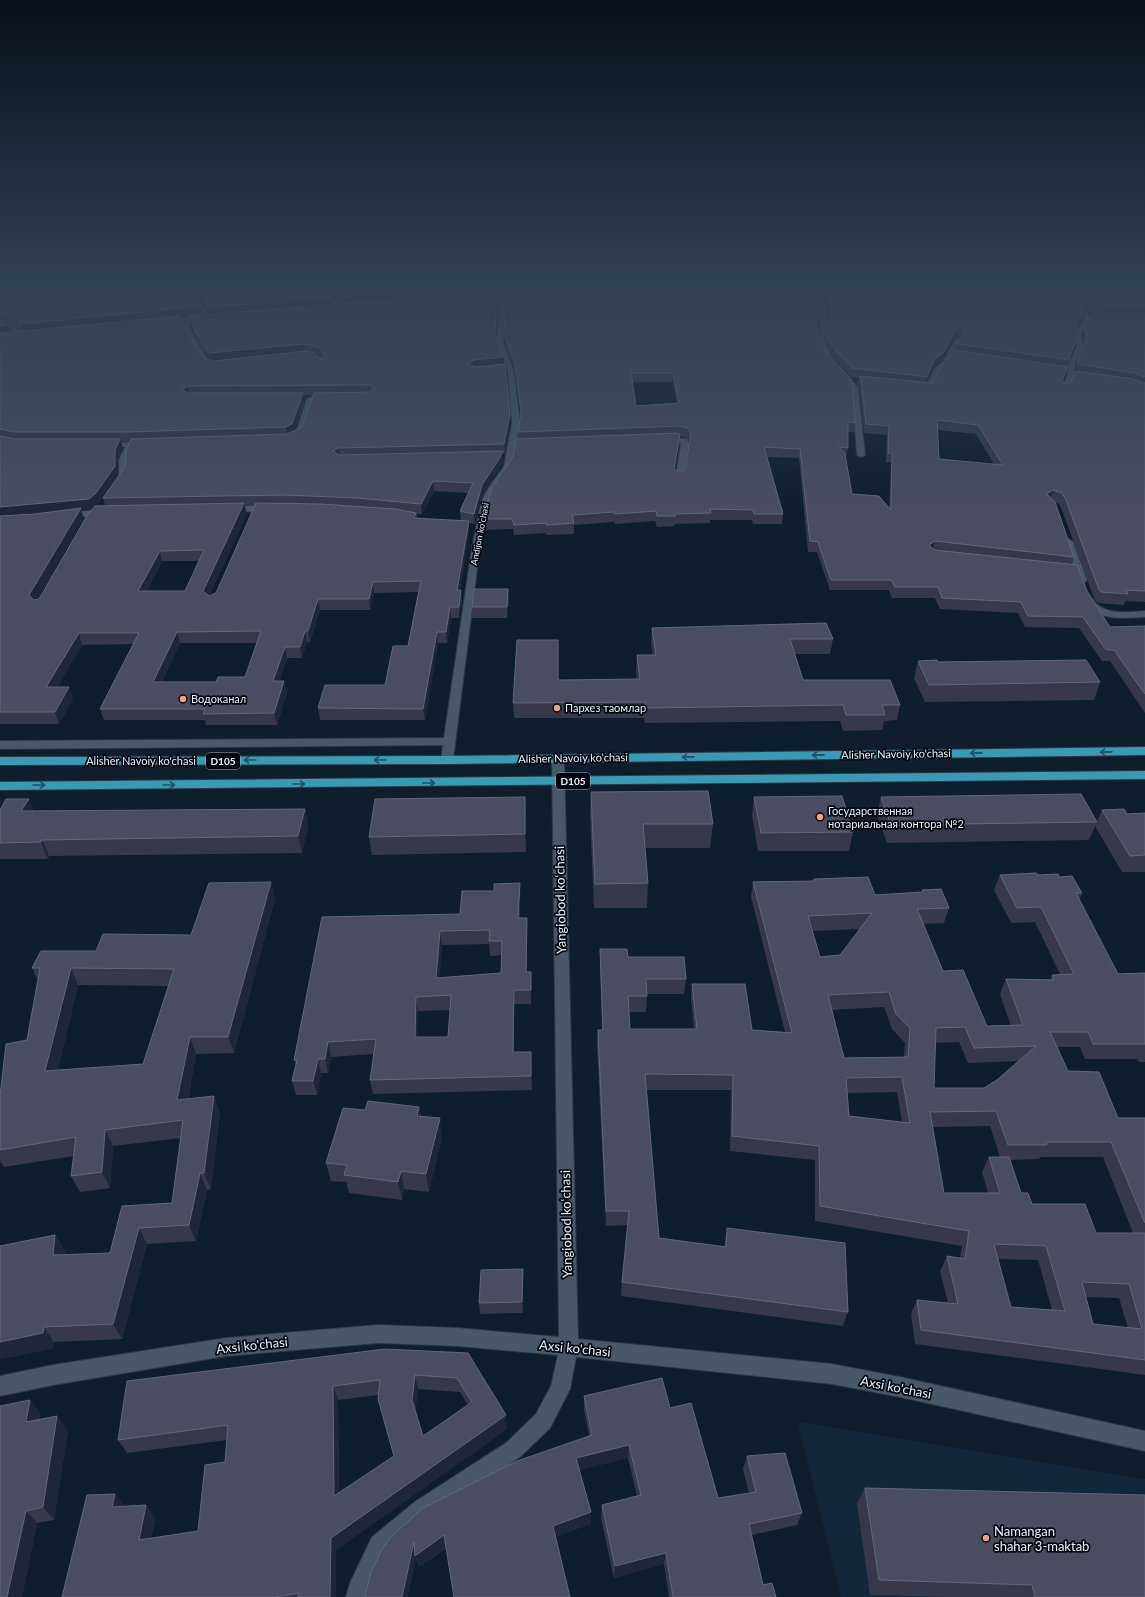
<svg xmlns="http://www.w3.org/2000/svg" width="1145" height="1597" font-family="Lato,sans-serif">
  <rect width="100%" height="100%" fill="#0f1e2c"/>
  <path fill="#13273a" d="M798,1422l347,57v118h-304z"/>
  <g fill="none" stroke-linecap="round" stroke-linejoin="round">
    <defs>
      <path id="minor" d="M175,287h11l11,4 3,10 10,14v5l-21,2 3,12 18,29 6,2v2l-11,-2 -19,-31 -3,-11 -17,1 -3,-2 3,-2 38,-3 -9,-16 -3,-8z
        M292,287h9l51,21 -5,1z
        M1079,287h6l-7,15 13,15 -10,17 2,12 -8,18 -1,12 -7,14 -3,2 -3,-2 7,-15 -20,-5 3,-2 17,3 1,-7 8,-18 -2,-12 10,-17 -13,-15z
        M518,288l3,2 -1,1 -19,2 4,13 -2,36 11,30 6,51 -8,43 -15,21 -8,15 -10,52 -26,206 -2,3h-8l-2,-3 2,-15 -443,4v-8l444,-3 27,-184 10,-52 8,-15 15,-21 8,-43 -4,-51 -11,-30 2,-36 -3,-12 -17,2 -3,-2 3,-2z
        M803,289h37l3,2 -3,2h-17l4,21 -3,27 7,16 -1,1h-4l-8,-17 3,-27 -3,-21 -17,-1 -1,-1z
        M0,322l20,8 5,6 -5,1 -4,-5 -16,-6z
        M956,338l5,1 -12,24 -8,6 -10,21 -12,1v-2l7,-2 9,-19 8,-6z
        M299,354h13l9,3 3,8 -5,1 -3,-7 -19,-2 -1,-1z
        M842,372l2,1 14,15 7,67 -4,2 -4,-2 -5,-67 -13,-14z
        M311,397l4,2 -13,37 -6,5h-6v-4l5,-2 12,-36z
        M661,437l23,2h3l2,4 -7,38h-3l-4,-2 6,-36 -20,-2z
        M144,442h3v4l-14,1 -6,13v16l-7,10h-6l-1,-2 6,-8v-16l6,-13h-18l-4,-2 4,-2z
        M230,506h40l4,3 -4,3 -43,-1 -1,-2z
        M104,509l4,3 -1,2 -41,5 -4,-3 4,-3z
        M1069,539l4,3 14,38 -2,2 -3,1 -5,-3 -12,-38z
        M1089,598l3,1c12,17 35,13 53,12v6c-22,1 -46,5 -61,-16z
        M558,754l4,1 2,3 14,581 254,25 68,13 245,54v20l-245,-54 -68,-13 -256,-27 -6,32 -20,39 -30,29 -90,58 -42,38 -20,44h-22l4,-14 22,-46 44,-36 90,-58 30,-29 15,-28 7,-31 -100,-9 -80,-3 -152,13 -173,29 -53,11v-20l53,-11 173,-27 152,-13 80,3 101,9 -7,-579 2,-3z"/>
      <path id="major" d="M1145,747v8l-698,9 -447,1v-8l447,-1z
        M1145,771v8l-1145,11v-8z"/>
    </defs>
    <use href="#minor" stroke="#2f3643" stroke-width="2"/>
    <use href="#major" stroke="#2f3643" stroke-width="2"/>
    <use href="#minor" fill="#485869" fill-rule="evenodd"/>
    <use href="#major" fill="#389bb6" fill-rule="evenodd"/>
  </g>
  <path fill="#37394b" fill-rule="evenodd" d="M0,287l201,21 1,7 8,-1 -9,-14 -3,-10 -6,-3h630h-5l3,29 -3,12 1,11 37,84 -1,9h-6v16l-2,10h-1l7,36 37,14 2,-46 -5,1 1,-28 -23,-2 -5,-45 -2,-3 2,-7 -8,-1 -17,-18 -9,-13v-12l1,-8 3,-12 -4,-20 1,-7h251l-3,7v2l12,13 -3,8 -6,11 -2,18 -6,13 -3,17 -3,5 3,3 5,-2 5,-10v-8l3,-8 5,-12 -1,-10 2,-8 7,-12h-1l-11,-12 2,-8 63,-7v315l-20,-1 -1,4 -26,-2 -3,-2 -33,-91 -3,-6 -4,-2 19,55 -2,7 15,27 23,36 35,-1v87l-35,-52h-8l-23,-33 -54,-1 -7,-14 -78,-4 -5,-11h-43l-3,-8h-59l-13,-38h-9l-9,-94 -32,-1 16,57 -1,10h-29l-1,-4h-42v3l-35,1v2l-18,1 -2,-6 -40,3 -1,-2 -40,3v9l-28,1v-2l-32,2 -1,-6 -28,1v-11l28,-62 5,-18v-7l3,-16 -6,-44 -10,-30 -1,-9 2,-29 -3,-9v-7l-8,1 2,9v8l-1,29 8,22v7l6,50v9l-5,31h-2v7l-4,8 -16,26 -8,29 -6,-1v9l-9,58 2,10 -3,18h-8l-4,25h-9l-13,77h-105l-2,-12 67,-23 23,-39 10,-54 -44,1 -4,17h-50l-10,32h-3l-5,16h-15l-8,23 8,12 -10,32h-71l-1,-5h-101l-4,-11 33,-65 -51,1 -25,42h12l4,12 -14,25h-59zM333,298l13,6 -13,1zM181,317h9l1,7 8,19 12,17 -6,-1 -12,-16zM5,323l16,6 1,2 -11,1 -2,-7zM957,336l4,2 -3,6 -1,6 -6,6 -18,27h-6l7,-16 8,-6 12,-23zM315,355l7,1 1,2 -2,1 -5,-2zM632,382h41l4,21 -41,3zM304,395h9l-11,32 -7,3 10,-28zM938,430l38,4 18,30 -55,-5zM680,436l7,2 3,4 -5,27 -5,3 -5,-3 4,-25zM121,442h9l-5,25 -22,31 2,8h-9l3,-3 19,-27v-16l5,-12zM434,491l34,2 -8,18 1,10 -44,-3v-4h5zM245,506h10l-39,87 -7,3 38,-82zM92,510l-53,89 -2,1 47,-82 -3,-7zM162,561h37l-14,30h-38zM180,643h77l-12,34 -29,5h-54z
    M508,589l1,11 -2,18h-35v-11z
    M652,628l181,11 -3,15h-35l8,26 97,25 -3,15 -13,1 -2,9 -39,1 -3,-10 -195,2 -1,-5h-130l-1,-15 124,-24 -1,-9 1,-15h16l-2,-12z
    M918,661l20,1 162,20 -6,18 -169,2 -11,-24z
    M591,792l122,32 -3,24h-65l3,35 -1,25h-53l-4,-92z
    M525,797l1,18v37l-154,3 -3,-18z
    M754,797l99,35 -4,19h-91l-6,-36z
    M881,797l216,25 -8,18 -202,3 -10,-28z
    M305,809l3,17 -6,27 -253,3 -1,3h-48v-49l34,1z
    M1102,810l25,4 18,-1v59h-23l-27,-46z
    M1000,875h38l21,2 23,16 -3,7 39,74 27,-1v89h-6l-2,-3h-52l-5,-12h-23l11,24 50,47h27v257l-230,-31 -4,-30 6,-14 31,3 -8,-32 7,-15 13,2 2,-12 -147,-25v-61l-85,-9 1,-61h-84l12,148 65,9 3,-19 121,84 -5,14 -222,-30 1,-14 6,-57 -22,1 -9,-181 1,-15h4l-2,-66v-15l28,8 58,22 -2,15h-37l-1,18h-17l1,17h64l-3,-30 1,-15 60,46 33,2 -34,-135 2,-15 60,-1 1,-2 61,16 47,-3v-2l27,18 -5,15 -21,1 20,47 44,55h24l-11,-32 6,-15 44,1 2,-5 8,-1 -25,-52 -24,1 -17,-33zM860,929l-20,26 -20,2 -8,-26zM884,1007l8,22 13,14 -1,14 -60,1 -12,-48zM959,1042l9,21 50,-2 -21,19 -13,8h-50l1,-45zM897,1092l5,30 -53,-6 -2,-23zM990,1126l10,31h-11l-7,15 6,21h-44l-11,-66zM1041,1157h62l30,76h-37l-64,-29 -11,-11 -11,-33 29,-1zM998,1259l40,1 14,50 -41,-3zM1086,1297l33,1 9,30 -35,-4z
    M271,882l4,17 -41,154 -38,1 -8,45 32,13 -9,77 -4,1 -11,51 -49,3 -25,95 -68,3v6l-54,11v-113l55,-11 10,16 -1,4 46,-2 12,-47 50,-3 9,-65 -68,8 -3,42 -30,4 -9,-16 3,-20 -70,11 -4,-6v-65l27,-56 11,-60 -6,-12 64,-17 95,-16zM78,985l91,1 -26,78 -85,6z
    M520,883v35h7v54h4v32h-17v48l18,14v24l-159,4 -3,-14 4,-26 -43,3 -3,16h-7l-4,22h-21l-4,-14 4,-16 -2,-5 166,-146 34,-23zM489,944l1,12 11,-1v18l-62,5 3,-33zM450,1010l-2,27h-31l1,-26z
    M419,1107l2,9 21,21 -13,55 -25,-3 -2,11 -53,-7 -3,-11 -15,-1 -5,-18 39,-53z
    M523,1269v44l-43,1 -1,-11z
    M468,1353l39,76 -171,121v47h-274l63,-90 31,11 -5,20 47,-7 27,-69 2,-22 -100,13 -9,-13zM418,1389l42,3 8,13 -45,31 -8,-24zM378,1395l16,61 -55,37 -1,-93z
    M584,1396l86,12 48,90 31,-5 -6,-24 4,-13 55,57 -5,12 -45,10 11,50 13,12h-107l-5,-33 -50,14 -13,-60 1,-13 35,-9 -9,-38 -49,12 12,54 -145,24 -27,19 -3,-8 -45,13 218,-136 -5,-26z
    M41,1414l-1,5 28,11 -14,90 -17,3 -15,74h-22z
    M865,1488l280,109h-196l-79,-2 -13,-91z"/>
  <path fill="#1f2637" d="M435,287h77l-164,17 -1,-8z
    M1075,287h2l-6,12 2,-8z
    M333,298l1,8 -123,9 -2,-8z
    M497,298v8l-1,36 -1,-9z
    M183,308l2,9 -161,15 -3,-8z
    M822,308l-2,8 -4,18 1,-9z
    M1086,309l-3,8 -9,16 2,-8z
    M9,325l3,8 -12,2v-9z
    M959,327l-2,9 -3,2 -12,23 -8,6 -9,19 2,-9 8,-18 21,-29z
    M1078,337l-3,9 -6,14 1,-5z
    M304,344l1,9 -93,8 -2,-8z
    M504,357v9l-30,3 -5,-5 4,-4z
    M1068,367l-2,9 -6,13 2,-9z
    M188,386l2,10 -8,-7z
    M303,393l2,9 -11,32 -6,3 -2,-10z
    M510,414v9l-5,31 -1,-10z
    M680,434l-1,10 -5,35v-10z
    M120,439l3,9 -5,12v16l-19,27 -7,7 -11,1 3,7 -51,88 -33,-88v-11l115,-57z
    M339,448l1,10 -7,-7z
    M503,451v10l-4,8 -16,26 -8,29 -1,-10 8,-29z
    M433,481l1,10 -12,23 -1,-10z
    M1053,490l-3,10 -3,-6z
    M244,503l3,11 -41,88 -3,-11z
    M416,513l1,10 -3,-5z
    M469,521v11l-11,68 -1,-10z
    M935,541l-3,11 -3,-7z
    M160,551l2,10 -21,41 -3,-11z
    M373,582l1,11 -4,17 -1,-11z
    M508,589l1,11 -2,18v-11z
    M461,590l1,10 -3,18v-11z
    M318,599l2,11 -10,32 -2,-11z
    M450,607l1,11 -4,25 -1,-11z
    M305,631l2,11 -5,16 -2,-11z
    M177,632l3,11 -23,51 -4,-12z
    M437,632l1,11 -13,77 -2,-11z
    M79,633l3,12 -31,54 -5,-12z
    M285,647l2,11 -11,35 -3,-12z
    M284,681l3,12 -10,32 -3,-12z
    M69,687l4,12 -14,25 -4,-12z
    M525,797l1,18v37l-1,-18z
    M29,799l7,16 -15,-4z
    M305,809l3,17 -6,27 -4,-17z
    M42,840l7,16 -1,3 -7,-17z
    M271,882l4,17 -41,154 -6,-16z
    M520,883v15l-1,34 -1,-14z
    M527,918v14l-1,54v-14z
    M440,931l2,14 -4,47 -2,-14z
    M71,968l7,17 -24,103 -9,-17z
    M514,990v76l-1,-14z
    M416,997l2,14 -1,41 -2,-15z
    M190,1037l6,17 -12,63 -7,-17z
    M328,1042l3,15 -3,16 -3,-14z
    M531,1052l1,14v24l-1,-14z
    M318,1059l3,14 -4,22 -4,-14z
    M214,1096l6,16 -9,77 -7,-16z
    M419,1107l3,18 -5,-9z
    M440,1118l2,19 -13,55 -3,-18z
    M105,1130l8,16 -3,42 -8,-16z
    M401,1171l3,18 -2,11 -4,-18z
    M200,1173l7,17 -11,51 -7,-16z
    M139,1228l8,16 -25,95 -9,-15z
    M55,1235l10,16 -3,20 -9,-16z
    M523,1269v44l-1,-11z
    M44,1327l10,15v6l-54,11v-17z
    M415,1375l3,14 -3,25 -3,-14z
    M333,1386l5,14 1,108 -5,-12z
    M30,1400l11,14 -4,21 -11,-13z
    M506,1415l1,14 -171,121v47h-6l1,-59z
    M57,1416l11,14 -14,90 -11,-13z
    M629,1445l-1,13 -52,13v-13z
    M115,1494l10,12 -13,1z
    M146,1505l10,13 -8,34 -9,-12z
    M26,1511l11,12 -15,74h-15z
    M591,1512v12l-38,14v-12z
    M444,1535l2,12 -27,20 -3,-8 -8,38h-6l12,-55z
    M666,1553l-2,11 -50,14 1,-12z"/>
  <path fill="#4a4d5f" stroke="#636778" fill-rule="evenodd" d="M0,287h190l11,21h-18l-162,16 -3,-4 -18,-6z
    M198,287h109l26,11 -124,9 -9,-15z
    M325,287h110l-88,9z
    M503,287h314l5,21 -5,17 1,14 10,15 24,26 3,43 -7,-1v26l-9,-1 6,7 7,40 27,2 12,14 1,-57h-4l1,-27 -23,-2 -5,-45 -2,-3 74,7 11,-22 7,-5 4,-6 113,17 -6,13 4,4 5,-2 5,-11 57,8 12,4v208l-19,-1 2,4 -27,-2 -2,-2 -33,-90 -4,-7 -9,-3 -6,4 8,8 19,55 -139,-16 -6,4 5,5 143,15 10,26 23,36 35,-1v68l-31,-44h-8l-23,-33 -55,-1 -7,-14 -79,-4 -4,-11h-43l-4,-7h-60l-13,-38 -8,-1 -10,-92 -36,-2 19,67h-29l-1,-4 -43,-1 1,4 -36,1v2h-18l-1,-5 -41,3 -1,-2 -42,3 2,8 -28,2v-2l-32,2 -2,-6h-27l5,-27 8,-14 15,-21 3,-18 162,-6 2,1 -6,35 6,3 5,-3 6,-35 -3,-6 -8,-2 -162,6 3,-19 -6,-50 -11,-30 2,-35zM631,373h42l6,30 -43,3zM937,420l41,5 25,40 -64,-6z
    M826,287h249l-2,4 1,5 12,13 -10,16 2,12 -8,18 -1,5 -111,-16 6,-14 -5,-3 -3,3 -12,22 -9,7 -8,18 -75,-9 -17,-18 -8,-12 -1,-12 5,-18z
    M1085,287h60v20l-52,-2 -11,-11z
    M495,288l2,10 -2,35 9,24 -31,3 -4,4 5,3 31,-3 5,50 -6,30 -165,4 -6,3 6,4 164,-4 -4,8 -17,26 -8,29 -14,-3 13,-28 -40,-2 -12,23 -64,-6 -73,-3 -181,3 22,-31 1,-16 5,-12 156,-5 15,-7 12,-34 56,-1 5,-4 -5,-3 -182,1 -6,3 6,4h115l-11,31 -6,3 -159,5h-112l-15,-3v-96l180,-17 13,27 12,16 9,2 90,-10 10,2 2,4 5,2 3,-2 -3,-9 -17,-4 -94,9 -13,-18 -8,-19 159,-13z
    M1093,312l52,2v63l-11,-4 -56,-9 1,-8 8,-18 -2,-12z
    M0,321l9,4 -9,1z
    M0,436l15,3h105l-5,11v16l-19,27 -7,6 -89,8z
    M244,503l-41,88 6,5 7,-3 40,-90 65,1 74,5 21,4 -2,5 55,3 -12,69h4l-2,17h-9l-4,25h-9l-14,77 -105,-1 7,-23h60l8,-39h15l13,-65 -48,1 -4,17h-51l-10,32h-3l-5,16h-15l-12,34h11l-10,32 -71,1 2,-5h-105l39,-76h-60l-33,54h23l-14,25h-55v-196l35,-2 46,-6 -52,87 5,5 5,-1 49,-85 7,-8zM204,550l-19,41h-47l22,-40zM261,631l-16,46h-27l-2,5h-63l24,-50z
    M474,589h34l-1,18h-35z
    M826,623l7,16h-43l13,41h87l10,25h-18l3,10h-39l-3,-10 -197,3 -1,-6 -132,1 4,-63h41v40l82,-1 -3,-24h19l-4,-27z
    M937,660l1,2 148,-2 14,22 -171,3 -11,-24z
    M708,791l5,33h-70l5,59 -53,1 -4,-92z
    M1081,794l16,28 -206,3 -10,-28z
    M842,796l11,36 -92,1 -7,-36z
    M525,797v37l-156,3 6,-38z
    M6,799h23l-8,12 284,-2 -7,27 -256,4 -1,2 -41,1v-33z
    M1124,809l3,5 18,-1v42l-15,1 -28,-46z
    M1036,873l2,2 20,-1 1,3 13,-1 10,17h-6l42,81 27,-1v71h-52l-5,-12h-38l18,39 31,1 19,46h27v105l-34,-81h-65l1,3h-39l-12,-34 -66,1 14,81h56l-11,-36h20l12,36h7l4,11h53l11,29h49v127l-224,-30 -4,-30 41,4 -11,-48 18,3 4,-28 -149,-25 -1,-60 -87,-10 1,-61 -88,-1 14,164 67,9 1,-19 118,15 3,69 -226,-30 7,-71h-23l-8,-181h5l-3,-81h27l1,8h56l2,22h-40l1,17h-19l2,33h67l-5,-45h53l7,46 40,3 -39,-151 61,-1v-2l54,-2 7,18 48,-3 -1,-2 19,-1 8,19 -32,1 26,62 20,-1 24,56 36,-1 -17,-46 48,1 -2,-5 22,-1 -33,-67 -24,1 -17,-33zM872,913l-32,42 -20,2 -12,-41zM889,992l7,22 14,14 -2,29 -64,1 -16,-63zM965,1027l9,21 62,-2 -39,34 -13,8h-50l2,-60zM902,1077l8,46 -61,-7 -3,-38zM994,1244l52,2 19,65 -54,-4zM1082,1282l47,2 13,45 -49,-5z
    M271,882l-43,155h-38l-13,63 37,-4 -10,77h-4l-11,52 -50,3 -26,96 -69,3 -1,6 -43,9v-96l55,-11 -2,20 57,-2 12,-47 50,-3 11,-83 -78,10 -3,42 -31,4 5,-39 -76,13v-54l6,-52 21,-4 13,-72h-8l9,-17h55l7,-17 88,1 18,-52zM71,968l103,1 -31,95 -98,7z
    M520,883l-2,35h9l-1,54h5v18h-17l-1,62h18v24l-161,4 6,-41 -48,3 -3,17h-7l-5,22h-21l5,-21h-3l28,-143 138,-3 2,-23h32v-7zM490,930l-1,11h13l-1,32 -65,5 4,-47zM451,995l-3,42h-33l1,-40z
    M368,1101l51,6 -2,9 23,2 -14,56 -25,-3 -3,11 -54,-7 3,-10 -21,-2 17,-55 22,2z
    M523,1269l-1,33 -43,1 2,-33z
    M385,1349l83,4 38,62 -175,123 -1,59h-32l1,-4 -24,4h-213l25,-102 28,-1 -3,13 34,-2 -7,35 59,-9 7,-66 20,-3 3,-37 -110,15 9,-59zM415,1375l42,3 15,24 -49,34 -11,-36zM380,1380l-2,19 16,57 -60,40 -1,-110z
    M662,1378l8,30 21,-5 27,95 38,-6 -9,-36 38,-3 17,60 -53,11 14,61 9,-2 4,14h-103l-7,-44 -51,13 -13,-61 39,-10 -12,-50 -53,13 15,54 -38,14 17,71h-116l-10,-62 -29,21 -1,-14 -12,55h-37l6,-25 10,-21 9,-13 33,-30 94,-47 75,-26 -8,-39z
    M30,1400l-4,22 31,-6 -14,91 -17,4 -19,86h-7v-191z
    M865,1488l280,7v102h-110l-3,-12 -153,-5z"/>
  <defs><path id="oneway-shaft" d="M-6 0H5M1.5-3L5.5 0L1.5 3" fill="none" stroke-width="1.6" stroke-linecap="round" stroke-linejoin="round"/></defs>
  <g stroke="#1e5162">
    <use href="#oneway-shaft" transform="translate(1106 752) rotate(179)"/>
    <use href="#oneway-shaft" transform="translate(976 753) rotate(179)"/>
    <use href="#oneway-shaft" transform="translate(818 755) rotate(179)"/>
    <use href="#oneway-shaft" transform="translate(688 757) rotate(179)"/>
    <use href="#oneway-shaft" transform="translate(250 760) rotate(180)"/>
    <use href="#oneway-shaft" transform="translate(380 760) rotate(180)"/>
    <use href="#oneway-shaft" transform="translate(429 783)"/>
    <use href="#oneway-shaft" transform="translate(299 784)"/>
    <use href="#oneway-shaft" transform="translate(39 785)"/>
    <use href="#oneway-shaft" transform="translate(169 785)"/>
  </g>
  <linearGradient id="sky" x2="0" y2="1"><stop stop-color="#081018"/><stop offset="0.56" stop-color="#314156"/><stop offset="1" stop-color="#314156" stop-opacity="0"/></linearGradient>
  <rect width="1145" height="511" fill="url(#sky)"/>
  <g fill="#f1a17d" stroke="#03070d" stroke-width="1.5">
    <circle cx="183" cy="699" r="4"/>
    <circle cx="557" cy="708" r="4"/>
    <circle cx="820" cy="817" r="4"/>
    <circle cx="986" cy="1538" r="4"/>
  </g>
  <g text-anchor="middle" stroke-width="3.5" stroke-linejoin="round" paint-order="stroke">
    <g font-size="9" fill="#eaf3fe" stroke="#03070d">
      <text transform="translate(480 534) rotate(-79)" y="3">Andijon ko'chasi</text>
    </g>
    <g fill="#03070d" stroke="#a5acb6" stroke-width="1">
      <rect x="206" y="753" width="34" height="16" rx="3"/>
      <rect x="556" y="773" width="34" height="16" rx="3"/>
    </g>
    <g font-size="10" font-weight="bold" fill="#eaf3fe">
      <text x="223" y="765">D105</text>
      <text x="573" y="785">D105</text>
    </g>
    <g font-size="11" fill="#eaf3fe" stroke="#03070d" text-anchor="start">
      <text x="191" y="703">Водоканал</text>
      <text x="565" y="712">Пархез таомлар</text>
      <text x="828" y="815">Государственная<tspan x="828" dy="13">нотариальная контора №2</tspan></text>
    </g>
    <g font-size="11" fill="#eaf3fe" stroke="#03070d">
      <text transform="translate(896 754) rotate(-1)" y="4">Alisher Navoiy ko'chasi</text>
      <text transform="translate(573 758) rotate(-1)" y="4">Alisher Navoiy ko'chasi</text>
      <text x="141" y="765">Alisher Navoiy ko'chasi</text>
    </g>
    <g font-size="13" fill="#eaf3fe" stroke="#03070d">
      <text transform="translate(560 900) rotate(-91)" y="5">Yangiobod koʻchasi</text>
      <text transform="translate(566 1224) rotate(-91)" y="5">Yangiobod koʻchasi</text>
      <text transform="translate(252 1345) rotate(-6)" y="5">Axsi ko'chasi</text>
      <text transform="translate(575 1348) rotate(6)" y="5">Axsi ko'chasi</text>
      <text transform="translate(896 1387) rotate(11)" y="5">Axsi ko'chasi</text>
    </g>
    <g font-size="13" fill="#eaf3fe" stroke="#03070d" text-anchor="start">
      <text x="994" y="1536">Namangan<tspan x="994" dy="15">shahar 3-maktab</tspan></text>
    </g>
  </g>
</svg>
